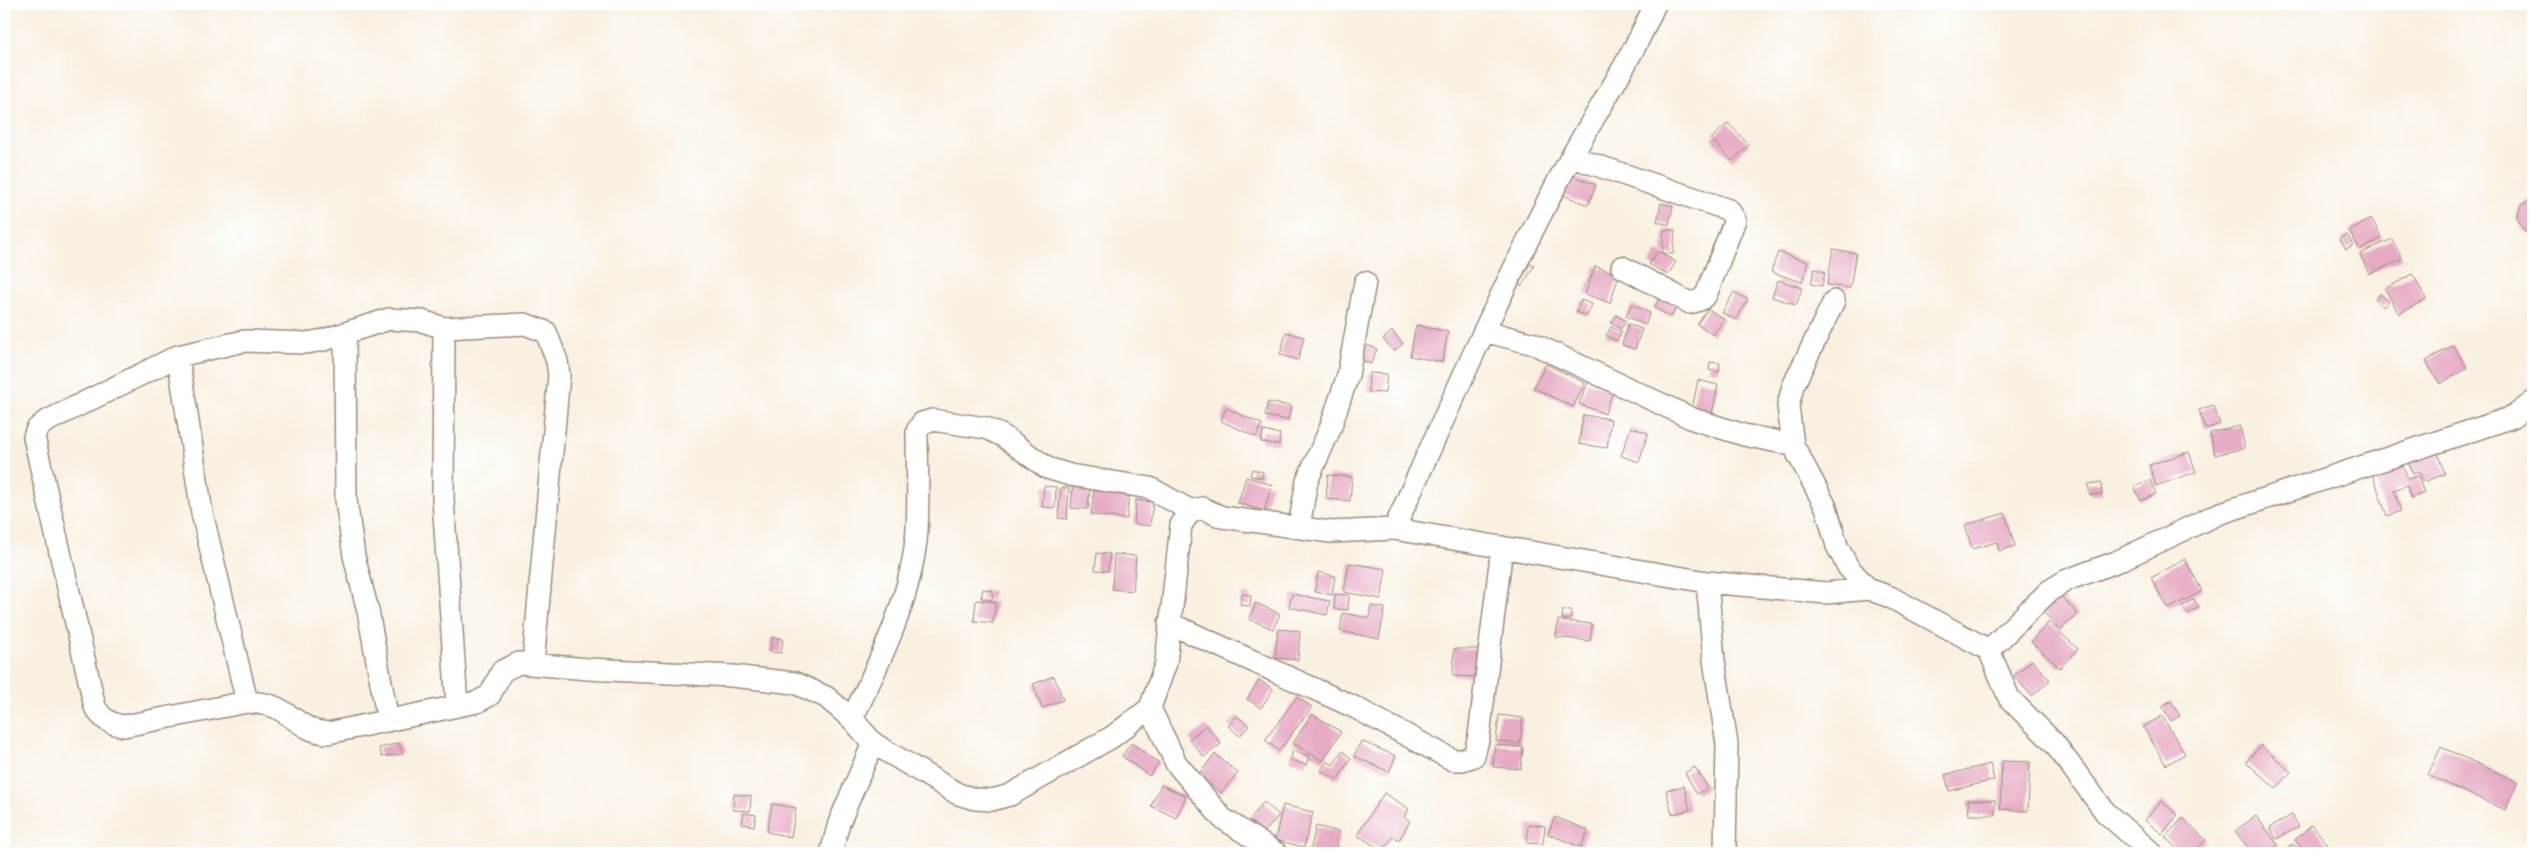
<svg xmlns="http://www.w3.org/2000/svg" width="2537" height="857" font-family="'Indie Flower',sans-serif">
  <rect width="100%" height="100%" fill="#fff"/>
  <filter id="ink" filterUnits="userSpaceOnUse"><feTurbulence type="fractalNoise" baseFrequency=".02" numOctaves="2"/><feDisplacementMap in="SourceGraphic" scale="10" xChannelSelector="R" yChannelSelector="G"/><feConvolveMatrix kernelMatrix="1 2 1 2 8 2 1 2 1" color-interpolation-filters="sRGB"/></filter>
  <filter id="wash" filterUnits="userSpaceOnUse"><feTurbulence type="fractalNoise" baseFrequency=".0096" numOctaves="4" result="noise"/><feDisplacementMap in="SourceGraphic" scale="20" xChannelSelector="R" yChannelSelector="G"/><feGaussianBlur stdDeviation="1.12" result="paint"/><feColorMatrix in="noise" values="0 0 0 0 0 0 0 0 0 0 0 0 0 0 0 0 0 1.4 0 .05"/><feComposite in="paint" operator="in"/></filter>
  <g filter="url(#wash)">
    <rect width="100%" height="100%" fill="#f8f0e0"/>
    <g id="blocks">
      <path fill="#e6aac4" d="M1728,123l21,22 -17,16 -21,-22z
        M1571,175l25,10 -8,20 -25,-10z
        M2533,198v36l-9,-3 -7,-13 4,-13z
        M1661,203l12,3 -4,19 -12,-3z
        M2372,219l10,19 -22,12 -11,-20z
        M1664,230h11l-2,24 -11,-1z
        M2347,235l6,10 -7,4 -6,-10z
        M2392,239l10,20 -33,15 -9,-20z
        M1833,249l23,4 -6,35 -23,-3z
        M1658,251l18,11 -8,13 -19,-11z
        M1778,252l30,10 -6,20 -31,-10z
        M1526,261l8,5 -12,20 -9,-5z
        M1595,266l24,9 -9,28 -25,-9z
        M1814,269l11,3 -3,14 -11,-2z
        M2413,274l13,25 -27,15 -14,-25z
        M1778,280l24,8 -6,17 -24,-8z
        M1734,292l14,8 -12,20 -14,-7z
        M2380,294l9,7 -6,6 -8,-7z
        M1660,297l17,9 -6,11 -17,-9z
        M1581,300l11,4 -5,12 -11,-4z
        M1632,304l18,9 -5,12 -19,-9z
        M1708,309l16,10 -11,16 -16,-11z
        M1616,315l10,6 -5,8 -10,-6z
        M1628,324l14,5 -7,20 -13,-4z
        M1416,325l32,7 -6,30 -32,-6z
        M1611,327l11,5 -5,9 -11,-5z
        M1392,331l11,13 -9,7 -11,-12z
        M1286,332l18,5 -6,23 -18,-5z
        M1359,342l18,7 -6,15 -18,-8z
        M2453,345l14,23 -27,16 -14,-23z
        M1710,362l10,1 -1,9 -10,-2z
        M1546,364l39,19 -12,24 -39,-19z
        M1369,373l18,1 -2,19 -17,-1z
        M1698,380l20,5 -6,29 -20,-5z
        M1588,382l25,10 -8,22 -26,-10z
        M1268,402l23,4 -3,14 -23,-4z
        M2213,405l7,19 -15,5 -6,-19z
        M1226,408l36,16 -6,13 -35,-16z
        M1583,415l28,4 -4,29 -28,-4z
        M2240,426l5,22 -30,7 -5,-22z
        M1631,427l17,6 -9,29 -18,-6z
        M1263,431l17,3 -1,11 -18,-3z
        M2435,448l10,26 -22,8 -4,-10 -6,2 -6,-16z
        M2189,452l7,20 -40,14 -7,-21z
        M2401,460l7,19 10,-3 6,17 -13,5 -4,-13 -13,5 7,21 -14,5 -16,-46z
        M1252,469l11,3 -1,6 -12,-2z
        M1328,475l24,2 -2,24 -24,-2z
        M1246,477l26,8 -8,26 -26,-8z
        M2150,480l6,14 -15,7 -7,-14z
        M2101,482l1,12 -12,1 -2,-11z
        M1044,486l12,1 -1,21 -13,-1z
        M1073,486l17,1 -2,22 -17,-1z
        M1061,488h8l-2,31 -9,-1z
        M1094,489l35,4 -2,26 -36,-4z
        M1136,500l17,2 -3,24 -16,-2z
        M2005,513l10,33 -16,5 -2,-9 -25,7 -7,-24z
        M1097,553l13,1 -2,17 -13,-1z
        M1114,554l22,2 -3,35 -21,-2z
        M2185,559l17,32 -34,18 -17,-31z
        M1349,563l37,6 -5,30 -37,-7z
        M1318,572l17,4 -3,19 -17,-3z
        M983,589l10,2 -1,9 -11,-2z
        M2058,593l20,21 -18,16 -19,-21z
        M1242,594l9,1 -1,11 -10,-1z
        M1292,594l38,7 -3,14 -38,-8z
        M1335,594l14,1 -1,15 -14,-1z
        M2194,599l5,8 -12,7 -5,-8z
        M976,600l20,2 -3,21 -19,-2z
        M1256,603l24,11 -7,15 -24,-10z
        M1371,606l14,2 -6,31 -39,-8 3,-18 26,5z
        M1563,610h8v9h-9z
        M1558,620l34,4 -2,17 -34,-4z
        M2049,622l29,27 -18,19 -29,-26z
        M1278,629l22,2 -2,29 -23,-2z
        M772,637l11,2 -2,14 -11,-1z
        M1454,649h25l-1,28 -25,-1z
        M2032,660l18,20 -18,16 -18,-20z
        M1054,676l9,24 -21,8 -9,-24z
        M1259,680l14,9 -12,19 -14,-9z
        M1297,697l15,10 -33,44 -14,-11z
        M2171,701l9,15 -9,5 -9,-15z
        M1312,714l29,18 -18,29 -30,-18z
        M1499,715l24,3 -3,26 -24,-3z
        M1237,716l12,10 -9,10 -12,-10z
        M2162,716l23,38 -19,11 -23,-38z
        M1206,725l15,19 -17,13 -15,-18z
        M1361,741l35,15 -7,16 -35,-16z
        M399,743l4,11 -21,3 -3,-9z
        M1131,743l28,20 -10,13 -27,-20z
        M1495,745l28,2 -2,22 -28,-2z
        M2261,745l30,27 -15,17 -30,-27z
        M2441,747l77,35 -13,28 -77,-35z
        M1293,751l16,5 -3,9 -16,-5z
        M1342,751l9,7 -14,22 -16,-10 6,-9 6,4z
        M1215,754l23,19 -17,20 -23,-18z
        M2002,761l28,1 -2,49 -28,-2z
        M1990,764l4,16 -45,11 -4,-16z
        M1695,767l13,21 -11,6 -12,-21z
        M1161,785l25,11 -10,22 -25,-12z
        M1684,786l6,24 -18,4 -6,-24z
        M1384,793l25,16 -5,8 6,4 -11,19 -6,-4 -10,15 -26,-16z
        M734,794l17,2 -1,15 -17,-1z
        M1968,800h27v15h-26z
        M2161,801l17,14 -16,19 -17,-14z
        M1264,802l15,13 -15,18 -15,-13z
        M772,804l24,4 -5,29 -24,-5z
        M1283,805l30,7 -9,35 -29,-7z
        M744,813l12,2 -2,11 -12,-2z
        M2292,815l7,12 -23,12 -6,-12z
        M2256,816l22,29 -12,8h-14l-17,-22z
        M1555,817l33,13 -7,17 -33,-13z
        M2183,818l23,22 -13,13h-12l-16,-16z
        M1528,824l17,2 -2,18 -16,-1z
        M2312,825l16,20 -10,8h-12l-11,-13z
        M1316,826l24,6 -5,21h-25z
        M2293,844l8,9h-13l-3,-3z"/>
    </g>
  </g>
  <g filter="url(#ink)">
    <use href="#blocks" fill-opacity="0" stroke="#9a8d7f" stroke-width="1"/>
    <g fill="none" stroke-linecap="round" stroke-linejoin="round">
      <defs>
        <path id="minor" d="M1655,4c-27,64 -68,121 -100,183 -58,111 -109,227 -161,342l313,53 119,11 42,-4 22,8 99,53 20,48 45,45 52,70 46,40
          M1572,157l157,53 6,10 -29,75 -6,5 -10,3 -68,-36
          M1834,301l-41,85 -5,20 5,39 33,62 11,39 11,21 20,22
          M444,328l-1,171 14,207
          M1484,331l50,13 159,75 51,16 49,10
          M345,333l1,167 8,56 14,55 20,110
          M178,356l24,157 45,189
          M1299,527l8,-46 23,-52 18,-54 17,-93
          M1707,582l7,78 13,84 -2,109
          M1169,623l185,84 99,53h9l12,-4 5,-20 23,-189
          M1989,650l60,-59 18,-11 49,-18 102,-48 295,-97 20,-15
          M533,664l26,-289 -2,-14 -11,-29 -21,-8 -81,4 -22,-7 -33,-2 -65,21 -18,3 -62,-2 -66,15 -133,66 -8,7 -3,8 61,270c7,12 15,17 29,19l123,-24c12,1 25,2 35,9 17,10 25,21 46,22l149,-31 13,-7 12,-24 17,-8 69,6 144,7 63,7 31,14 26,22 21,24 85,51 17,5 17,1 18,-5 102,-58 38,-29 16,-45 15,-138 10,-14 11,-3 20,9 109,15 63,-3
          M1150,708l26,55 46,55 54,35
          M852,719c29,-60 60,-122 65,-189 2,-33 0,-67 0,-99l5,-8 10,-3 54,8 17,8 44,32 23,7 80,13 41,23
          M831,853l8,-30 34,-80"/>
      </defs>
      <use href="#minor" stroke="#9a8d7f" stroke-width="24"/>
      <use href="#minor" stroke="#fff" stroke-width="21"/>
    </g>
  </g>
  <rect width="2537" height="857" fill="none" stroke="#fff" stroke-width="20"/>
</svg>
